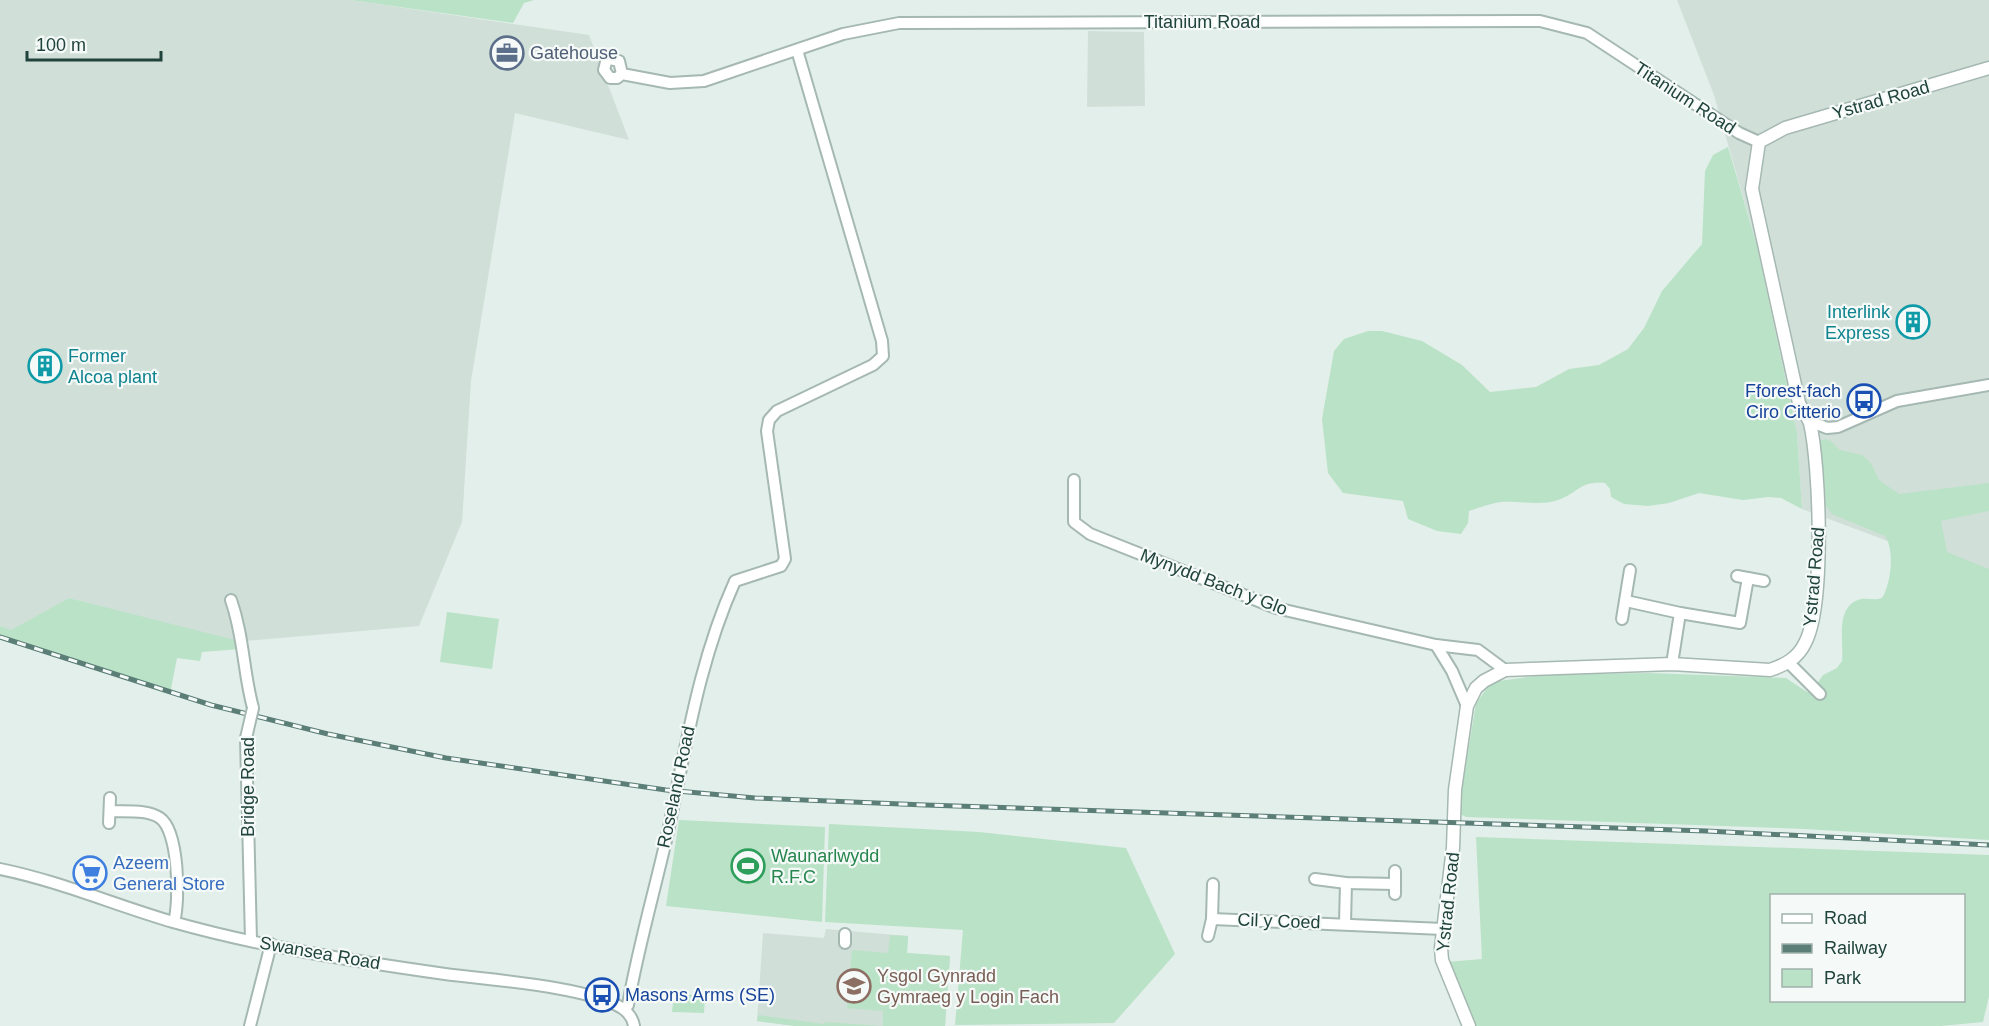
<svg xmlns="http://www.w3.org/2000/svg" width="1989" height="1026" viewBox="0 0 1989 1026" font-family="Helvetica,sans-serif">
<rect width="100%" height="100%" fill="#e3efea"/>
<g fill="#d1dfd9">
<polygon points="0,0 350,0 589,35 629,140 515,113 471,381 462,522 419,626 233,642 69,598 11,631 0,626"/>
<polygon points="1677,0 1989,0 1989,585 1893,543 1802,509 1797,433 1757,246 1714,95"/>
<polygon points="1088,31 1144,32 1145,106 1087,107"/>
<polygon points="826,929 908,936 907,953 950,956 945,1026 795,1026 757,1021 763,933 824,938"/>
</g>
<g fill="#bae2c7" fill-rule="evenodd">
<polygon points="350,0 534,0 524,3 513,23"/>
<path d="M1728,147L1757,246L1797,433L1802,509L1781,498L1768,497L1743,500L1699,493L1669,503L1648,506L1624,504L1611,497L1610,489L1605,483C1578,481 1579,493 1558,500C1541,506 1519,501 1501,502C1491,503 1479,508 1469,511L1468,523L1461,534L1437,531L1408,519L1403,501L1343,493L1328,473L1322,419L1334,351L1344,339L1368,331H1382L1422,341L1462,365L1490,392L1536,387L1569,369L1599,365L1628,349L1644,328L1662,291L1702,244L1705,171L1713,155Z"/>
<path d="M1825,439L1831,441L1840,450L1862,455L1871,463L1879,480L1899,494L1989,483V511L1941,521L1947,552L1989,569V840L1805,829L1466,817L1458,813L1476,703L1488,687L1499,681L1541,675L1649,673L1786,678L1807,692L1812,691L1823,675L1837,668L1842,661C1844,643 1835,608 1858,600C1866,597 1874,601 1882,598C1891,584 1895,550 1885,536L1832,514L1826,506L1824,474L1817,448L1820,441Z"/>
<polygon points="69,598 239,641 240,649 202,652 200,661 177,658 170,694 0,637 0,626 11,630"/>
<polygon points="447,612 499,619 492,669 440,662"/>
<polygon points="679,820 825,827 822,922 666,906"/>
<polygon points="829,824 979,832 1126,848 1175,954 1114,1023 955,1025 963,930 825,922"/>
<path d="M1476,837L1989,855V996L1983,1022L1941,1026H1469L1446,962L1482,959ZM1772,896H1964V1000H1772Z"/>
<polygon points="890,935 908,936 907,953 950,956 945,1026 795,1026 757,1021 758,1015 824,1024 825,1022 883,1026 883,1011 847,1008 852,950 888,953"/>
<polygon points="682,994 705,996 704,1013 672,1012 673,1003 681,1003"/>
</g>
<g fill="none" stroke-linecap="round" stroke-linejoin="round">
<defs>
<g id="minor">
<polyline points="622,74 619,61 610,59 606,62 604,70 610,78 617,78 622,74 670,83 704,81 843,34 899,23 1540,21 1587,33 1739,133 1759,142"/>
<polyline points="1809,421 1827,428 1838,427 1897,401 1989,385"/>
<polyline points="1074,480 1074,522 1090,534 1276,608 1436,645 1478,650 1505,670"/>
<polyline points="1737,576 1764,581"/>
<path d="M231,600C244,637 243,671 253,708"/>
<polyline points="1626,601 1680,613"/>
<polyline points="1622,619 1630,570"/>
<polyline points="1436,645 1452,671 1467,706"/>
<polyline points="1788,662 1820,694"/>
<polyline points="1672,664 1680,613 1740,623 1748,578"/>
<polyline points="246,738 251,940"/>
<path d="M110,811C126,812 147,809 160,818C179,831 180,901 174,922"/>
<polyline points="109,823 110,798"/>
<path d="M0,869C59,881 115,905 173,922C261,947 354,961 445,974C489,980 586,986 622,1008C628,1012 633,1019 634,1026"/>
<polyline points="1395,871 1395,894"/>
<polyline points="1315,879 1346,883 1395,884"/>
<polyline points="1212,919 1443,929"/>
<polyline points="1345,923 1346,883"/>
<polyline points="845,934 845,943"/>
<polyline points="1208,936 1212,919 1213,884"/>
<path d="M624,1009L628,1005C638,948 654,893 667,836C686,749 698,663 735,581L781,566L785,559L767,431L769,420L777,411L873,365L883,356L882,341L797,50"/>
<polyline points="250,1026 271,944"/>
</g>
<path id="tertiary" d="M1469,1026L1442,960L1441,948L1453,848L1455,790L1467,706L1476,688L1484,681L1505,670L1672,664L1770,670C1785,665 1798,658 1805,643C1825,606 1820,466 1810,423C1808,417 1802,410 1799,403L1752,189L1759,142L1785,128L1989,68"/>
</defs>
<use href="#minor" stroke="#a5b8b2" stroke-width="14"/>
<use href="#tertiary" stroke="#a5b8b2" stroke-width="15"/>
<use href="#minor" stroke="#fff" stroke-width="10"/>
<use href="#tertiary" stroke="#fff" stroke-width="12"/>
<defs>
<polyline id="rail" points="0,637 211,705 328,734 446,758 666,790 755,798 925,805 1706,831 1989,845"/>
</defs>
<use href="#rail" stroke="#5b7e77" stroke-width="5"/>
<use href="#rail" stroke="#f5faf8" stroke-width="3" stroke-dasharray="9" stroke-linecap="butt"/>
<defs>
<polyline id="minor-bridge" points="246,738 253,708"/>
</defs>
<use href="#minor-bridge" stroke="#a5b8b2" stroke-width="14" stroke-linecap="butt"/>
<use href="#minor-bridge" stroke="#fff" stroke-width="10"/>
</g>
<defs>
<symbol id="office-ring" viewBox="-11 -11 22 22"><circle r="9.5" fill="#f5faf8" stroke="#5c6f8a" stroke-width="1.5"/><path d="M-6-3h4V-5.5h4V-3h4V5H-6ZM-1-4.5V-3h2v-1.5ZM-6 0V1H6V0Z" fill="#5c6f8a"/></symbol>
<symbol id="building-ring" viewBox="-11 -11 22 22"><circle r="9.5" fill="#f5faf8" stroke="#0f9aa8" stroke-width="1.5"/><path d="M-4-6H4V6H1V3H-1V6H-4ZM-2.5-4.3h1.7v1.8h-1.7ZM.8-4.3h1.7v1.8H.8ZM-2.5-1h1.7V.8h-1.7ZM.8-1h1.7V.8H.8Z" fill="#0f9aa8"/></symbol>
<symbol id="bus-ring" viewBox="-11 -11 22 22"><circle r="9.5" fill="#f5faf8" stroke="#1a4fb4" stroke-width="1.5"/><path d="M-5-6H5V4H4V6H2V4H-2V6H-4V4H-5ZM-3.5-4V0h7V-4ZM-3.5 1.2v1.5H-2V1.2ZM2 1.2v1.5H3.5V1.2Z" fill="#1a4fb4"/></symbol>
<symbol id="stadium-ring" viewBox="-11 -11 22 22"><circle r="9.5" fill="#f5faf8" stroke="#2e9e5b" stroke-width="1.5"/><path d="M0-5a6.5 5 0 1 0 0 10a6.5 5 0 1 0 0-10ZM-3.5-1.8h7v3.6h-7Z" fill="#2e9e5b"/></symbol>
<symbol id="supermarket-ring" viewBox="-11 -11 22 22"><circle r="9.5" fill="#f5faf8" stroke="#3f7fe0" stroke-width="1.5"/><path d="M-6-5.5h2.5l.6 2H6L4.5 2H-2.5L-4.4-4H-6ZM-1.5 3.2a1.3 1.3 0 1 0 .1 0ZM3 3.2a1.3 1.3 0 1 0 .1 0Z" fill="#3f7fe0"/></symbol>
<symbol id="school-ring" viewBox="-11 -11 22 22"><circle r="9.5" fill="#f5faf8" stroke="#8d6e63" stroke-width="1.5"/><path d="M0-5L7-2L0 1L-7-2ZM-4 1L0 2.5L4 1V4Q0 6-4 4Z" fill="#8d6e63"/></symbol>
</defs>
<g fill-rule="evenodd">
<use href="#office-ring" x="488" y="34" width="38" height="38"/>
<use href="#building-ring" x="1894" y="303" width="38" height="38"/>
<use href="#building-ring" x="26" y="347" width="38" height="38"/>
<use href="#bus-ring" x="1845" y="382" width="38" height="38"/>
<use href="#stadium-ring" x="729" y="847" width="38" height="38"/>
<use href="#supermarket-ring" x="71" y="854" width="38" height="38"/>
<use href="#school-ring" x="835" y="967" width="38" height="38"/>
<use href="#bus-ring" x="583" y="976" width="38" height="38"/>
</g>
<g text-anchor="middle" dominant-baseline="central" stroke-width="4.5" stroke-linejoin="round" paint-order="stroke">
<g font-size="18" fill="#20433b" stroke="#f5faf8">
<text x="1202" y="22">Titanium Road</text>
<text transform="translate(1685 98) rotate(33)">Titanium Road</text>
<text transform="translate(1881 100) rotate(-16)">Ystrad Road</text>
<text transform="translate(1814 577) rotate(-85)">Ystrad Road</text>
<text transform="translate(1214 582) rotate(21)">Mynydd Bach y Glo</text>
<text transform="translate(248 787) rotate(-90)">Bridge Road</text>
<text transform="translate(676 787) rotate(-78)">Roseland Road</text>
<text transform="translate(1448 902) rotate(-84)">Ystrad Road</text>
<text transform="translate(1279 921) rotate(2)">Cil y Coed</text>
<text transform="translate(320 953) rotate(10)">Swansea Road</text>
</g>
<g font-size="18" fill="#4e5e75" stroke="#f5faf8" text-anchor="start">
<text x="530" y="53">Gatehouse</text>
</g>
<g font-size="18" fill="#0d838f" stroke="#f5faf8" text-anchor="end">
<text x="1890" y="312">Interlink<tspan x="1890" dy="21">Express</tspan></text>
<text x="68" y="356" text-anchor="start">Former<tspan x="68" dy="21">Alcoa plant</tspan></text>
</g>
<g font-size="18" fill="#164399" stroke="#f5faf8" text-anchor="end">
<text x="1841" y="391">Fforest-fach<tspan x="1841" dy="21">Ciro Citterio</tspan></text>
<text x="625" y="995" text-anchor="start">Masons Arms (SE)</text>
</g>
<g font-size="18" fill="#27864d" stroke="#f5faf8" text-anchor="start">
<text x="771" y="856">Waunarlwydd<tspan x="771" dy="21">R.F.C</tspan></text>
</g>
<g font-size="18" fill="#366cbe" stroke="#f5faf8" text-anchor="start">
<text x="113" y="863">Azeem<tspan x="113" dy="21">General Store</tspan></text>
</g>
<g font-size="18" fill="#785e54" stroke="#f5faf8" text-anchor="start">
<text x="877" y="976">Ysgol Gynradd<tspan x="877" dy="21">Gymraeg y Login Fach</tspan></text>
</g>
</g>
<rect x="1770" y="894" width="195" height="108" fill="#f5faf8" stroke="#a0b1ac" stroke-width="1.5"/>
<rect x="1782" y="914" width="30" height="9" fill="#ffffff" stroke="#a0b1ac" stroke-width="1.5"/>
<text x="1824" y="924" font-size="18" fill="#20433b">Road</text>
<rect x="1782" y="944" width="30" height="9" fill="#5b7e77" stroke="#a0b1ac" stroke-width="1.5"/>
<text x="1824" y="954" font-size="18" fill="#20433b">Railway</text>
<rect x="1782" y="969" width="30" height="18" fill="#bae2c7" stroke="#a0b1ac" stroke-width="1.5"/>
<text x="1824" y="984" font-size="18" fill="#20433b">Park</text>
<path d="M27 51v9h134v-9" fill="none" stroke="#20433b" stroke-width="3"/>
<text x="36" y="51" font-size="18" fill="#20433b" stroke="#f5faf8" stroke-width="4.5" paint-order="stroke">100 m</text>
</svg>
